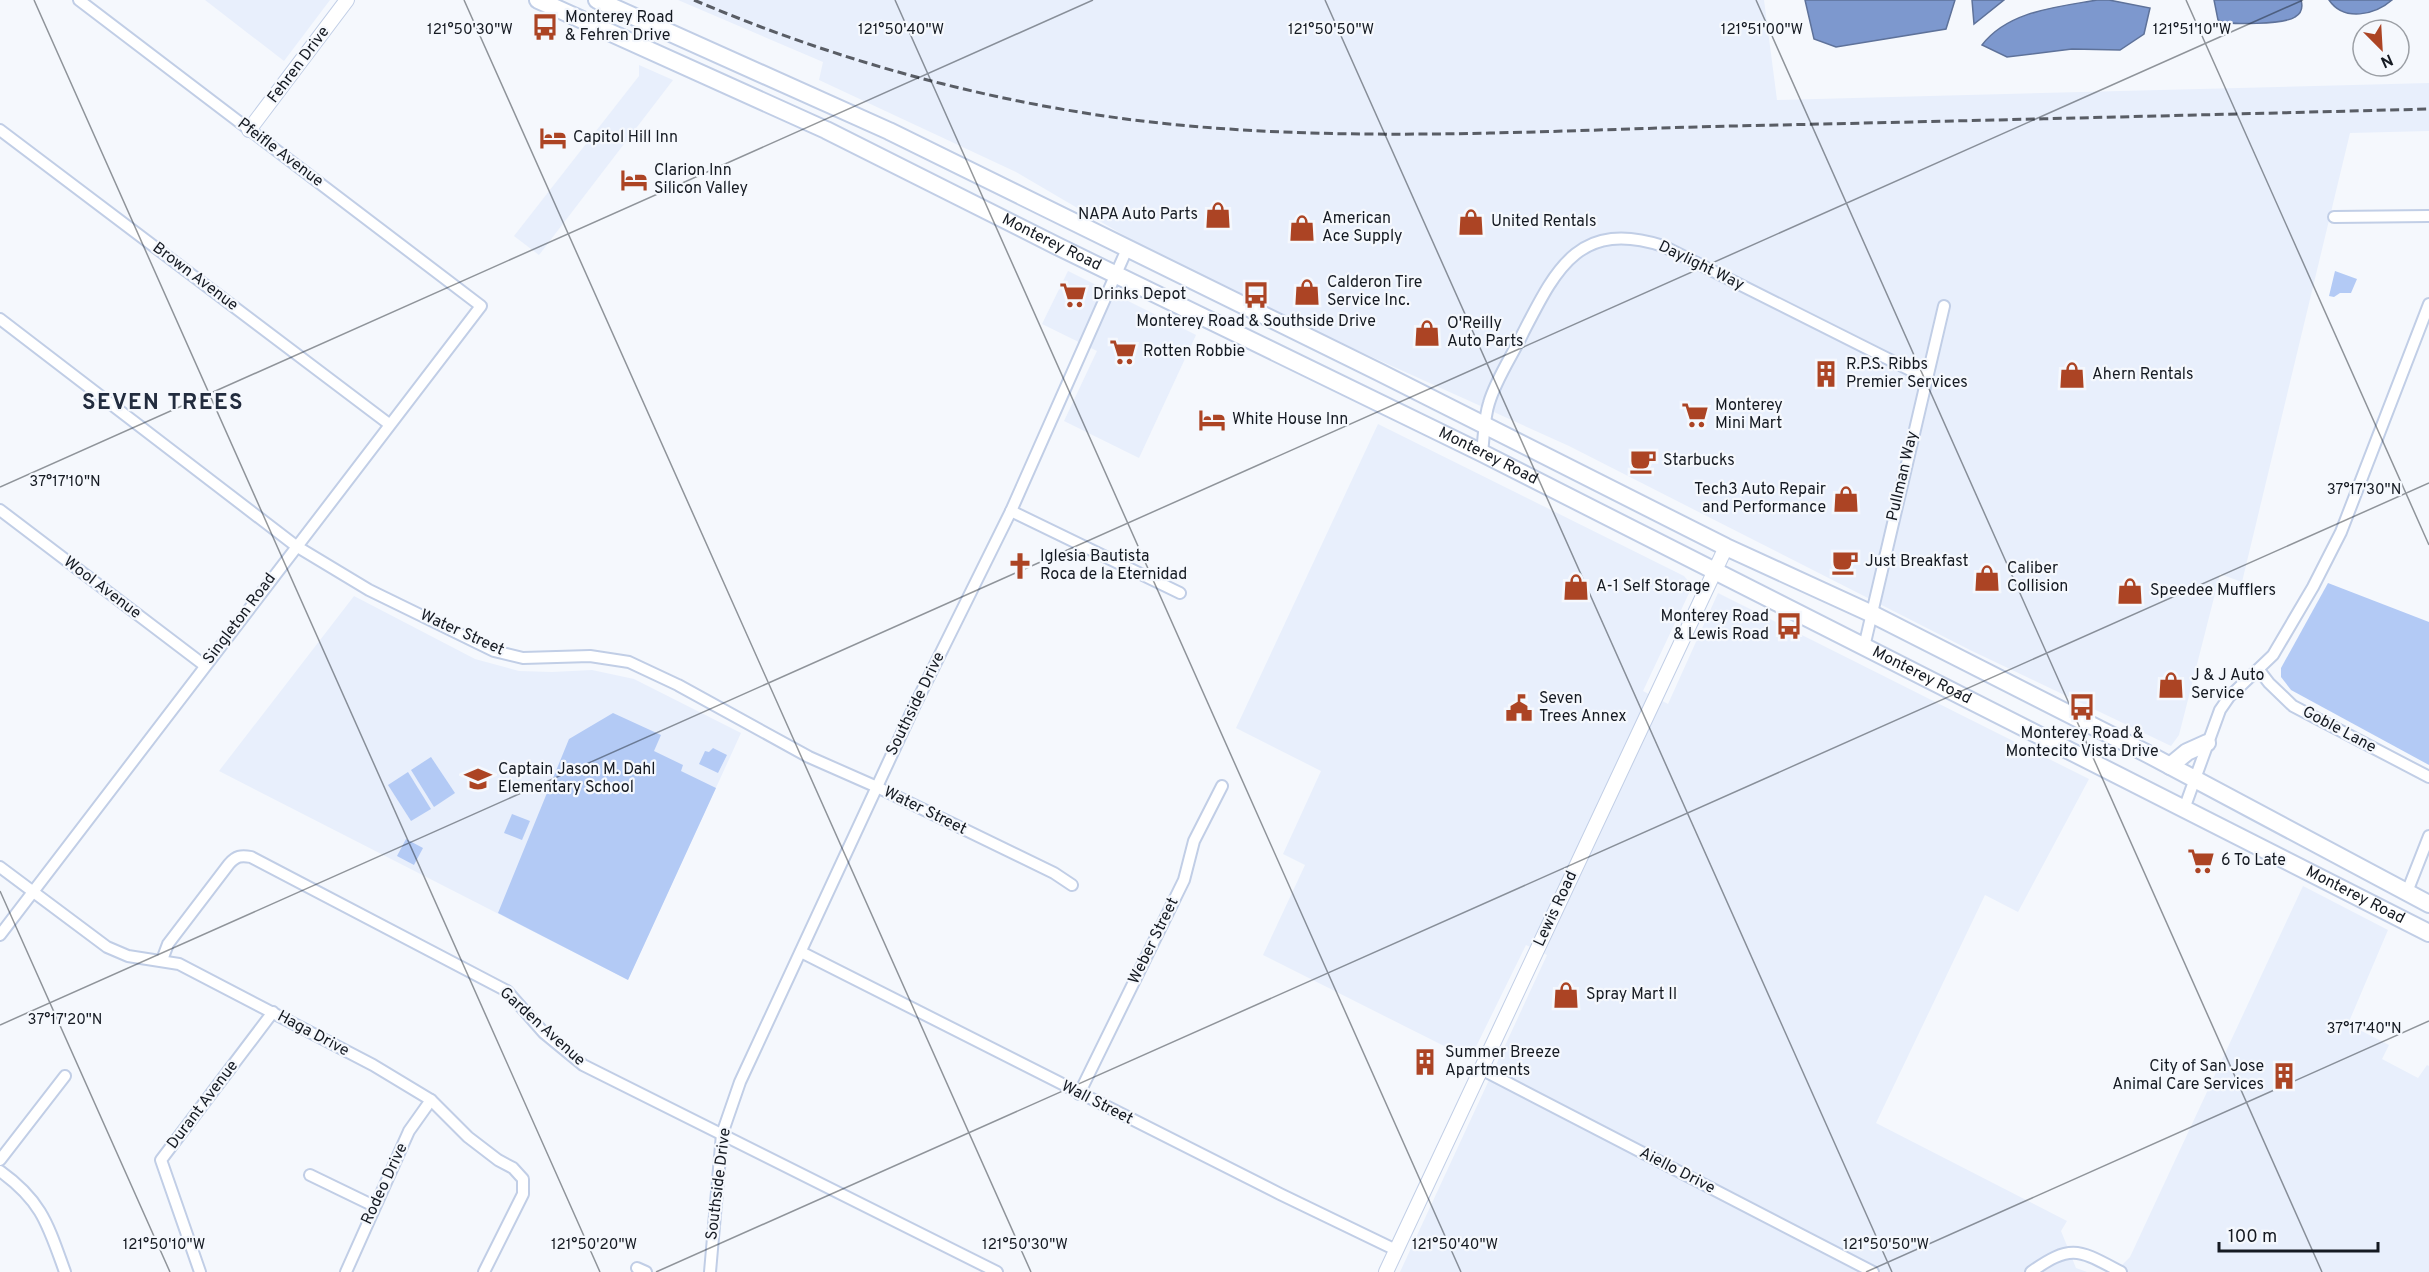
<svg xmlns="http://www.w3.org/2000/svg" width="2429" height="1272" viewBox="0 0 2429 1272" font-family="Overpass,sans-serif">
<rect width="100%" height="100%" fill="#f5f8fd"/>
<g fill="#e8effc">
<polygon points="205,0 330,0 284,61"/>
<polygon points="678,0 1764,0 1777,100 2429,83 2429,131 2350,133 2242,582 2220,574 2179,735 2171,746 1970,650 1569,446 1195,277 1016,172 819,80 823,62"/>
<polygon points="639,65 673,80 539,255 514,236 639,76"/>
<polygon points="1068,271 1196,335 1139,458 1064,421 1097,351 1042,324"/>
<polygon points="1378,424 1684,576 1690,583 1690,591 1643,691 1668,704 1718,593 2089,779 2018,912 1985,895 1876,1123 2067,1221 2061,1231 2076,1268 2087,1272 1400,1272 1547,955 1526,945 1470,1059 1263,955 1305,865 1283,854 1321,771 1236,728"/>
<polygon points="354,596 475,659 519,671 552,672 592,670 634,679 741,733 628,980 219,771"/>
<polygon points="2303,886 2388,930 2348,1024 2389,1045 2382,1059 2418,1078 2427,1065 2429,1066 2429,1272 2115,1272 2130,1257"/>
</g>
<g fill="#b3caf5">
<polygon points="2335,271 2357,279 2351,293 2340,293 2334,297 2329,296"/>
<polygon points="2328,583 2429,622 2429,765 2291,690 2281,677 2281,668"/>
<polygon points="613,713 661,735 654,751 683,765 681,771 716,788 628,980 498,913 569,739"/>
<polygon points="713,748 727,755 718,773 699,764 705,751 709,752"/>
<polygon points="431,757 455,793 434,807 411,770"/>
<polygon points="408,772 431,809 411,821 388,785"/>
<polygon points="512,814 530,821 522,840 504,833"/>
<polygon points="406,839 423,848 414,865 397,856"/>
</g>
<g fill="#7d98ce" stroke="#5e729a" stroke-width="1.5">
<polygon points="1805,0 1955,0 1946,29 1836,47 1814,39"/>
<polygon points="1972,0 2004,0 1974,24"/>
<path d="M2097,0H2109L2150,8L2144,34L2120,50L2072,49L2007,57L1982,45C2008,11 2057,7 2097,0Z"/>
<path d="M2214,0H2301C2303,7 2302,13 2295,17C2285,24 2228,26 2218,20Z"/>
<path d="M2329,0H2392C2375,15 2344,22 2329,0Z"/>
</g>
<g fill="none" stroke-linecap="round" stroke-linejoin="round">
<defs>
<g id="minor">
<polyline points="0,130 389,424"/>
<polyline points="2334,217 2429,216"/>
<polyline points="0,319 296,546 369,590 494,651 523,658 590,656 629,662 678,685 809,757 877,787 1054,873 1072,885"/>
<path d="M1482,453C1484,437 1484,418 1489,403C1496,379 1512,356 1523,333C1556,269 1579,219 1663,246L1926,378"/>
<polyline points="0,510 204,665"/>
<polyline points="1011,511 1180,593"/>
<polyline points="1864,647 1944,306"/>
<polyline points="2259,670 2269,683 2293,706 2429,777"/>
<polyline points="2184,809 2220,710 2229,697 2273,655 2313,587 2341,532 2429,304"/>
<polyline points="0,867 107,947 128,956 179,964 373,1065 431,1100 468,1137 498,1160 513,1168 523,1179 523,1194 484,1272"/>
<polyline points="2407,892 2429,836"/>
<polyline points="0,935 481,306 79,0"/>
<polyline points="801,952 1280,1194 1396,1250"/>
<path d="M162,960L168,944L229,864C236,856 241,855 251,857L507,991L544,1033L583,1065L997,1272"/>
<polyline points="1481,1069 1873,1272"/>
<polyline points="1079,1094 1184,880 1194,841 1222,786"/>
<polyline points="0,1160 65,1076"/>
<path d="M0,1171C42,1201 48,1225 65,1272"/>
<polyline points="310,1175 374,1206"/>
<polyline points="637,1268 646,1272"/>
<polyline points="200,1272 161,1160 273,1012"/>
<polyline points="346,1272 409,1131 431,1100"/>
<polyline points="710,1272 722,1134 740,1082 913,709 1011,511 1127,249"/>
<path d="M2031,1272C2072,1243 2079,1250 2121,1272"/>
</g>
<g id="tertiary">
<polyline points="249,130 347,0"/>
<polyline points="1386,1272 1726,547"/>
</g>
<g id="primary">
<path id="s1" d="M538,0L826,130L1057,246L1482,453L2429,933"/>
<polyline points="597,0 889,131 1379,372 1726,547 1870,613 2144,752 2429,904"/>
<polyline points="2170,766 2187,752 2207,743"/>
</g>
</defs>
<use href="#minor" stroke="#c1cee6" stroke-width="14"/>
<use href="#tertiary" stroke="#c1cee6" stroke-width="16"/>
<use href="#primary" stroke="#c1cee6" stroke-width="20"/>
<use href="#minor" stroke="#fff" stroke-width="10"/>
<use href="#tertiary" stroke="#fff" stroke-width="14"/>
<use href="#primary" stroke="#fff" stroke-width="16"/>
<path stroke="#595d65" stroke-width="3" stroke-dasharray="9 4.5" stroke-linecap="butt" d="M694,0C858,70 1036,115 1214,128C1386,141 1561,130 1733,126C1965,121 2197,115 2429,109"/>
</g>
<path fill="none" stroke="#151a22" stroke-width="1.5" stroke-opacity="0.45" d="M34,0L600,1272M464,0L1031,1272M895,0L1461,1272M1325,0L1892,1272M1756,0L2322,1272M2186,0L2429,545M0,487L1093,0M0,891L170,1272M0,1025L2303,0M656,1272L2429,483M1866,1272L2429,1021"/>
<defs>
<symbol id="bus-bare" viewBox="-9 -9 18 18"><path d="M-5-6H5V4H4V6H2V4H-2V6H-4V4H-5ZM-3.5-4V0h7V-4ZM-3.5 1.2v1.5H-2V1.2ZM2 1.2v1.5H3.5V1.2Z" fill="#ac4424" stroke="#f5f8fd" stroke-width="2.5" paint-order="stroke"/></symbol>
<symbol id="hotel-bare" viewBox="-9 -9 18 18"><path d="M-6-4.5h1.5V1H6V5H4.5V3h-9V5H-6ZM-4 0a1.8 1.8 0 1 1 3.6 0ZM.5 0V-2.5h3Q6-2.5 6 0Z" fill="#ac4424" stroke="#f5f8fd" stroke-width="2.5" paint-order="stroke"/></symbol>
<symbol id="shop-bare" viewBox="-9 -9 18 18"><path d="M-5-2.5h2.3a2.7 3.5 0 0 1 5.4 0H5L5.5 6h-11ZM-1.5-2.5h3a1.5 2.3 0 0 0-3 0Z" fill="#ac4424" stroke="#f5f8fd" stroke-width="2.5" paint-order="stroke"/></symbol>
<symbol id="supermarket-bare" viewBox="-9 -9 18 18"><path d="M-6-5.5h2.5l.6 2H6L4.5 2H-2.5L-4.4-4H-6ZM-1.5 3.2a1.3 1.3 0 1 0 .1 0ZM3 3.2a1.3 1.3 0 1 0 .1 0Z" fill="#ac4424" stroke="#f5f8fd" stroke-width="2.5" paint-order="stroke"/></symbol>
<symbol id="building-bare" viewBox="-9 -9 18 18"><path d="M-4-6H4V6H1V3H-1V6H-4ZM-2.5-4.3h1.7v1.8h-1.7ZM.8-4.3h1.7v1.8H.8ZM-2.5-1h1.7V.8h-1.7ZM.8-1h1.7V.8H.8Z" fill="#ac4424" stroke="#f5f8fd" stroke-width="2.5" paint-order="stroke"/></symbol>
<symbol id="cafe-bare" viewBox="-9 -9 18 18"><path d="M-5.5-4.5H6V0H3Q3 3.5 0 3.5H-2.5Q-5.5 3.5-5.5 0ZM3-3.2v2h1.7v-2ZM-6 4.5H4V6H-6Z" fill="#ac4424" stroke="#f5f8fd" stroke-width="2.5" paint-order="stroke"/></symbol>
<symbol id="church-bare" viewBox="-9 -9 18 18"><path d="M-1.2-6h2.4v3.5h3.3v2.4h-3.3V6h-2.4V-.1h-3.3v-2.4h3.3Z" fill="#ac4424" stroke="#f5f8fd" stroke-width="2.5" paint-order="stroke"/></symbol>
<symbol id="civic-bare" viewBox="-9 -9 18 18"><path d="M-.6-6.5H3V-4.5H.6V-3L4-1V1h2V6H-6V1h2V-1L-.6-3ZM-1.2 2.5V6h2.4V2.5Z" fill="#ac4424" stroke="#f5f8fd" stroke-width="2.5" paint-order="stroke"/></symbol>
<symbol id="school-bare" viewBox="-9 -9 18 18"><path d="M0-5L7-2L0 1L-7-2ZM-4 1L0 2.5L4 1V4Q0 6-4 4Z" fill="#ac4424" stroke="#f5f8fd" stroke-width="2.5" paint-order="stroke"/></symbol>
</defs>
<g fill-rule="evenodd">
<use href="#bus-bare" x="526" y="8" width="38" height="38"/>
<use href="#hotel-bare" x="534" y="119" width="38" height="38"/>
<use href="#hotel-bare" x="615" y="161" width="38" height="38"/>
<use href="#shop-bare" x="1199" y="196" width="38" height="38"/>
<use href="#shop-bare" x="1452" y="203" width="38" height="38"/>
<use href="#shop-bare" x="1283" y="209" width="38" height="38"/>
<use href="#shop-bare" x="1288" y="273" width="38" height="38"/>
<use href="#supermarket-bare" x="1054" y="276" width="38" height="38"/>
<use href="#bus-bare" x="1237" y="276" width="38" height="38"/>
<use href="#shop-bare" x="1408" y="314" width="38" height="38"/>
<use href="#supermarket-bare" x="1104" y="333" width="38" height="38"/>
<use href="#building-bare" x="1807" y="355" width="38" height="38"/>
<use href="#shop-bare" x="2053" y="356" width="38" height="38"/>
<use href="#supermarket-bare" x="1676" y="396" width="38" height="38"/>
<use href="#hotel-bare" x="1193" y="401" width="38" height="38"/>
<use href="#cafe-bare" x="1624" y="442" width="38" height="38"/>
<use href="#shop-bare" x="1827" y="480" width="38" height="38"/>
<use href="#cafe-bare" x="1826" y="543" width="38" height="38"/>
<use href="#church-bare" x="1001" y="547" width="38" height="38"/>
<use href="#shop-bare" x="1968" y="559" width="38" height="38"/>
<use href="#shop-bare" x="1557" y="568" width="38" height="38"/>
<use href="#shop-bare" x="2111" y="572" width="38" height="38"/>
<use href="#bus-bare" x="1770" y="607" width="38" height="38"/>
<use href="#shop-bare" x="2152" y="666" width="38" height="38"/>
<use href="#bus-bare" x="2063" y="688" width="38" height="38"/>
<use href="#civic-bare" x="1500" y="689" width="38" height="38"/>
<use href="#school-bare" x="459" y="760" width="38" height="38"/>
<use href="#supermarket-bare" x="2182" y="842" width="38" height="38"/>
<use href="#shop-bare" x="1547" y="976" width="38" height="38"/>
<use href="#building-bare" x="1406" y="1043" width="38" height="38"/>
<use href="#building-bare" x="2265" y="1057" width="38" height="38"/>
</g>
<g text-anchor="middle" dominant-baseline="central" stroke-width="4.5" stroke-linejoin="round" paint-order="stroke">
<g font-size="16" fill="#151a22" stroke="#f5f8fd" text-anchor="start">
<text x="565" y="18">Monterey Road<tspan x="565" dy="18">&amp; Fehren Drive</tspan></text>
<text x="573" y="138">Capitol Hill Inn</text>
<text x="654" y="171">Clarion Inn<tspan x="654" dy="18">Silicon Valley</tspan></text>
<text x="1198" y="215" text-anchor="end">NAPA Auto Parts</text>
<text x="1322" y="219">American<tspan x="1322" dy="18">Ace Supply</tspan></text>
<text x="1491" y="222">United Rentals</text>
<text x="1327" y="283">Calderon Tire<tspan x="1327" dy="18">Service Inc.</tspan></text>
<text x="1093" y="295">Drinks Depot</text>
<text x="1256" y="322" text-anchor="middle">Monterey Road &amp; Southside Drive</text>
<text x="1447" y="324">O'Reilly<tspan x="1447" dy="18">Auto Parts</tspan></text>
<text x="1143" y="352">Rotten Robbie</text>
<text x="1846" y="365">R.P.S. Ribbs<tspan x="1846" dy="18">Premier Services</tspan></text>
<text x="2092" y="375">Ahern Rentals</text>
<text x="1715" y="406">Monterey<tspan x="1715" dy="18">Mini Mart</tspan></text>
<text x="1232" y="420">White House Inn</text>
<text x="1663" y="461">Starbucks</text>
<text x="1826" y="490" text-anchor="end">Tech3 Auto Repair<tspan x="1826" dy="18">and Performance</tspan></text>
<text x="1040" y="557">Iglesia Bautista<tspan x="1040" dy="18">Roca de la Eternidad</tspan></text>
<text x="1865" y="562">Just Breakfast</text>
<text x="2007" y="569">Caliber<tspan x="2007" dy="18">Collision</tspan></text>
<text x="1596" y="587">A-1 Self Storage</text>
<text x="2150" y="591">Speedee Mufflers</text>
<text x="1769" y="617" text-anchor="end">Monterey Road<tspan x="1769" dy="18">&amp; Lewis Road</tspan></text>
<text x="2191" y="676">J &amp; J Auto<tspan x="2191" dy="18">Service</tspan></text>
<text x="1539" y="699">Seven<tspan x="1539" dy="18">Trees Annex</tspan></text>
<text x="2082" y="734" text-anchor="middle">Monterey Road &amp;<tspan x="2082" dy="18">Montecito Vista Drive</tspan></text>
<text x="498" y="770">Captain Jason M. Dahl<tspan x="498" dy="18">Elementary School</tspan></text>
<text x="2221" y="861">6 To Late</text>
<text x="1586" y="995">Spray Mart II</text>
<text x="1445" y="1053">Summer Breeze<tspan x="1445" dy="18">Apartments</tspan></text>
<text x="2264" y="1067" text-anchor="end">City of San Jose<tspan x="2264" dy="18">Animal Care Services</tspan></text>
</g>
<g font-size="16" fill="#151a22" stroke="#f5f8fd">
<text transform="translate(299 65) rotate(-53)">Fehren Drive</text>
<text transform="translate(280 153) rotate(37)">Pfeifle Avenue</text>
<text stroke="none"><textPath href="#s1" startOffset="568">Monterey Road</textPath></text>
<text transform="translate(1701 266) rotate(26)">Daylight Way</text>
<text transform="translate(195 277) rotate(37)">Brown Avenue</text>
<text stroke="none"><textPath href="#s1" startOffset="1054">Monterey Road</textPath></text>
<text transform="translate(1903 476) rotate(-77)">Pullman Way</text>
<text transform="translate(102 588) rotate(37)">Wool Avenue</text>
<text transform="translate(240 619) rotate(-53)">Singleton Road</text>
<text transform="translate(462 633) rotate(24)">Water Street</text>
<text stroke="none"><textPath href="#s1" startOffset="1540">Monterey Road</textPath></text>
<text transform="translate(916 704) rotate(-64)">Southside Drive</text>
<text transform="translate(2339 730) rotate(28)">Goble Lane</text>
<text transform="translate(925 811) rotate(26)">Water Street</text>
<text stroke="none"><textPath href="#s1" startOffset="2026">Monterey Road</textPath></text>
<text transform="translate(1556 909) rotate(-65)">Lewis Road</text>
<text transform="translate(1154 941) rotate(-64)">Weber Street</text>
<text transform="translate(542 1027) rotate(42)">Garden Avenue</text>
<text transform="translate(313 1034) rotate(28)">Haga Drive</text>
<text transform="translate(1097 1103) rotate(27)">Wall Street</text>
<text transform="translate(203 1105) rotate(-53)">Durant Avenue</text>
<text transform="translate(1677 1171) rotate(27)">Aiello Drive</text>
<text transform="translate(385 1184) rotate(-65)">Rodeo Drive</text>
<text transform="translate(719 1184) rotate(-83)">Southside Drive</text>
</g>
<g font-size="22" font-weight="bold" letter-spacing="1.5" fill="#222c3e" stroke="#f5f8fd">
<text x="163" y="403">SEVEN TREES</text>
</g>
</g>
<g font-size="15" text-anchor="middle" fill="#151a22" stroke="#f5f8fd" stroke-width="4.5" stroke-linejoin="round" paint-order="stroke">
<text x="470" y="34">121°50'30"W</text>
<text x="901" y="34">121°50'40"W</text>
<text x="1331" y="34">121°50'50"W</text>
<text x="1762" y="34">121°51'00"W</text>
<text x="2192" y="34">121°51'10"W</text>
<text x="65" y="486">37°17'10"N</text>
<text x="2364" y="494">37°17'30"N</text>
<text x="65" y="1024">37°17'20"N</text>
<text x="2364" y="1033">37°17'40"N</text>
<text x="164" y="1249">121°50'10"W</text>
<text x="594" y="1249">121°50'20"W</text>
<text x="1025" y="1249">121°50'30"W</text>
<text x="1455" y="1249">121°50'40"W</text>
<text x="1886" y="1249">121°50'50"W</text>
</g>
<g transform="translate(2381 48) rotate(156)"><circle r="28" fill="#f5f8fd" stroke="#9b9fa5" stroke-width="1.5"/>
<path d="M0-4.5L10 22L0 15L-10 22Z" fill="#ac4424"/>
<text y="-9" font-size="16" font-weight="bold" text-anchor="middle" fill="#151a22">N</text>
</g>
<path d="M2219 1242v9h159v-9" fill="none" stroke="#151a22" stroke-width="3"/>
<text x="2228" y="1242" font-size="18" fill="#151a22" stroke="#f5f8fd" stroke-width="4.5" paint-order="stroke">100 m</text>
</svg>
